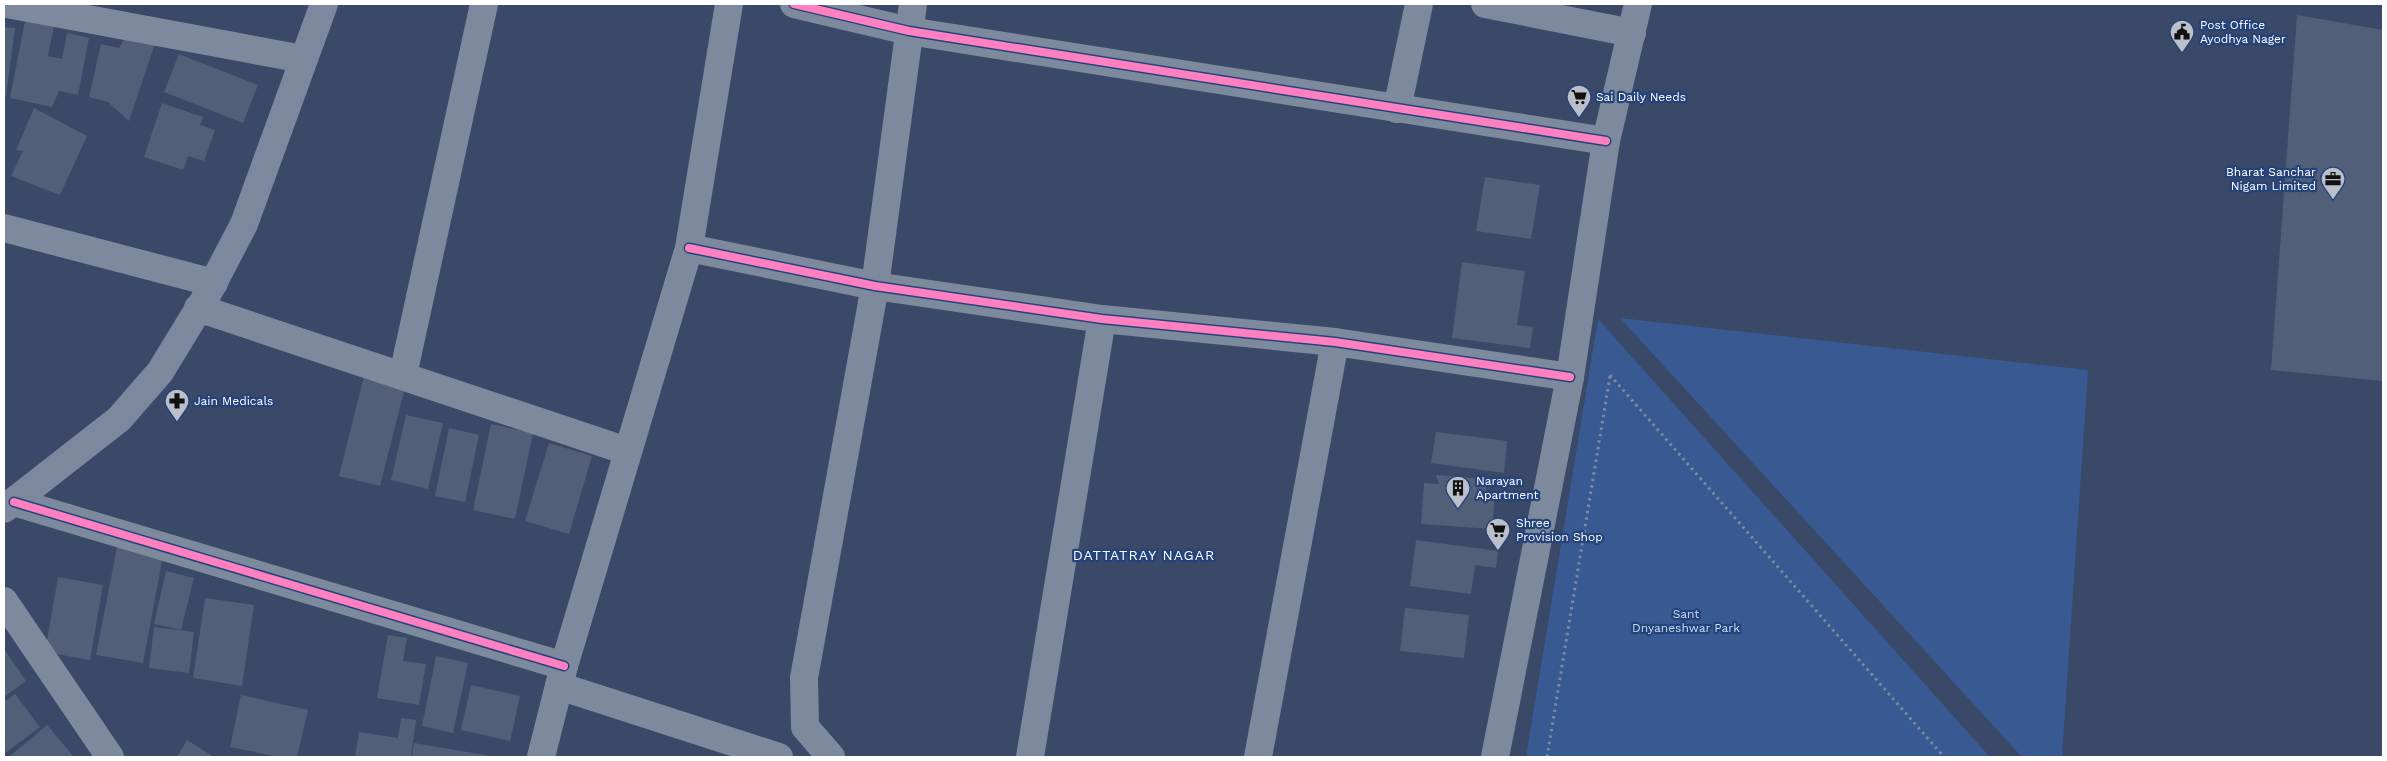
<svg xmlns="http://www.w3.org/2000/svg" width="2387" height="761" viewBox="0 0 2387 761" font-family="'Work Sans',sans-serif">
<rect width="100%" height="100%" fill="#394967"/>
<g fill="#385992">
<polygon points="1620,318 2088,370 2062,757 2022,757"/>
<polygon points="1598,319 1990,757 1526,757"/>
</g>
<g fill="#525f78">
<polygon points="2297,15 2383,30 2383,381 2271,370"/>
<polygon points="25,21 54,26 48,56 62,59 67,33 89,38 78,95 59,91 52,107 10,98"/>
<polygon points="4,27 15,28 6,96 4,96"/>
<polygon points="127,35 155,44 129,121 108,102 89,97 101,44 119,48"/>
<polygon points="179,54 258,85 243,123 164,92"/>
<polygon points="162,103 203,117 200,125 215,130 204,161 188,156 183,170 144,157"/>
<polygon points="34,108 87,136 60,195 11,176 23,151 16,150"/>
<polygon points="1485,177 1540,185 1531,239 1476,231"/>
<polygon points="1462,262 1525,271 1517,325 1533,327 1530,348 1452,338"/>
<polygon points="364,376 405,387 380,486 339,476"/>
<polygon points="406,415 443,423 428,489 391,480"/>
<polygon points="491,424 533,433 515,519 473,510"/>
<polygon points="449,428 479,435 465,502 435,496"/>
<polygon points="1436,432 1507,441 1504,473 1431,463"/>
<polygon points="549,443 592,456 569,534 525,521"/>
<polygon points="1436,475 1487,479 1486,493 1495,494 1492,529 1421,524 1424,483 1439,484"/>
<polygon points="1416,540 1498,551 1496,568 1475,565 1471,594 1410,586"/>
<polygon points="117,547 163,556 143,663 96,655"/>
<polygon points="166,571 194,578 181,630 154,624"/>
<polygon points="58,577 103,585 90,660 45,652"/>
<polygon points="205,598 254,605 242,686 193,678"/>
<polygon points="1405,608 1469,615 1464,658 1400,651"/>
<polygon points="154,627 194,632 189,673 149,668"/>
<polygon points="388,635 407,638 403,661 426,664 419,705 377,698"/>
<polygon points="4,649 26,681 4,697"/>
<polygon points="436,656 468,663 453,733 422,726"/>
<polygon points="471,685 520,696 510,741 461,730"/>
<polygon points="15,694 40,727 4,754 4,702"/>
<polygon points="241,695 308,710 297,757 279,757 230,747"/>
<polygon points="401,718 416,720 411,757 355,757 359,732 398,738"/>
<polygon points="47,725 74,757 9,757"/>
<polygon points="187,740 214,757 177,757"/>
<polygon points="414,743 491,756 491,757 412,757"/>
</g>
<g fill="none" stroke-linecap="round" stroke-linejoin="round">
<g stroke="#7d8a9e" stroke-width="3" stroke-dasharray="2.5 4" stroke-linecap="butt">
<polyline points="1610,375 1944,757"/>
<polyline points="1547,757 1610,376"/>
</g>
<g stroke="#7d8a9e" stroke-width="28">
<polyline points="7,4 303,59"/>
<polyline points="794,4 909,31 1606,141"/>
<polyline points="1485,4 1632,33"/>
<polyline points="1397,109 1419,4"/>
<polyline points="4,228 214,283"/>
<polyline points="689,248 875,286 1102,319 1335,342 1570,377"/>
<polyline points="198,308 627,451"/>
<polyline points="403,375 484,4"/>
<polyline points="14,502 564,666"/>
<polyline points="4,601 110,757"/>
<polyline points="559,686 779,757"/>
<polyline points="541,757 564,666 689,248 729,4"/>
<polyline points="831,757 805,727 804,678 875,286 913,4"/>
<polyline points="1030,757 1102,319"/>
<polyline points="1258,757 1335,342"/>
<polyline points="1495,757 1570,377 1606,141 1638,4"/>
</g>
<polyline stroke="#7c889d" stroke-width="28" points="4,509 119,419 160,372 207,295 244,224 324,4"/>
<defs>
<g id="cycleway">
<polyline points="794,4 909,31 1606,141"/>
<polyline points="689,248 875,286 1102,319 1335,342 1570,377"/>
<polyline points="14,502 564,666"/>
</g>
</defs>
<use href="#cycleway" stroke="#25437b" stroke-width="11"/>
<use href="#cycleway" stroke="#ff80c0" stroke-width="8"/>
</g>
<defs>
<symbol id="civic-pin" viewBox="-11 -11 22 30"><path d="M0 17L-7.5 6A9.5 9.5 0 1 1 7.5 6Z" fill="#babfca" stroke="#25437b"/><path d="M-.6-6.5H3V-4.5H.6V-3L4-1V1h2V6H-6V1h2V-1L-.6-3ZM-1.2 2.5V6h2.4V2.5Z" fill="#111"/></symbol>
<symbol id="supermarket-pin" viewBox="-11 -11 22 30"><path d="M0 17L-7.5 6A9.5 9.5 0 1 1 7.5 6Z" fill="#babfca" stroke="#25437b"/><path d="M-6-5.5h2.5l.6 2H6L4.5 2H-2.5L-4.4-4H-6ZM-1.5 3.2a1.3 1.3 0 1 0 .1 0ZM3 3.2a1.3 1.3 0 1 0 .1 0Z" fill="#111"/></symbol>
<symbol id="office-pin" viewBox="-11 -11 22 30"><path d="M0 17L-7.5 6A9.5 9.5 0 1 1 7.5 6Z" fill="#babfca" stroke="#25437b"/><path d="M-6-3h4V-5.5h4V-3h4V5H-6ZM-1-4.5V-3h2v-1.5ZM-6 0V1H6V0Z" fill="#111"/></symbol>
<symbol id="pharmacy-pin" viewBox="-11 -11 22 30"><path d="M0 17L-7.5 6A9.5 9.5 0 1 1 7.5 6Z" fill="#babfca" stroke="#25437b"/><path d="M-2-6h4v4h4v4h-4v4h-4v-4h-4v-4h4Z" fill="#111"/></symbol>
<symbol id="building-pin" viewBox="-11 -11 22 30"><path d="M0 17L-7.5 6A9.5 9.5 0 1 1 7.5 6Z" fill="#babfca" stroke="#25437b"/><path d="M-4-6H4V6H1V3H-1V6H-4ZM-2.5-4.3h1.7v1.8h-1.7ZM.8-4.3h1.7v1.8H.8ZM-2.5-1h1.7V.8h-1.7ZM.8-1h1.7V.8H.8Z" fill="#111"/></symbol>
</defs>
<g fill-rule="evenodd">
<use href="#civic-pin" x="2168" y="18" width="28" height="38"/>
<use href="#supermarket-pin" x="1565" y="83" width="28" height="38"/>
<use href="#office-pin" x="2319" y="165" width="28" height="38"/>
<use href="#pharmacy-pin" x="163" y="387" width="28" height="38"/>
<use href="#building-pin" x="1444" y="474" width="28" height="38"/>
<use href="#supermarket-pin" x="1484" y="516" width="28" height="38"/>
</g>
<g text-anchor="middle" dominant-baseline="central" stroke-width="4.5" stroke-linejoin="round" paint-order="stroke">
<g font-size="12" fill="#fff" stroke="#25437b" text-anchor="start">
<text x="2200" y="25">Post Office<tspan x="2200" dy="14">Ayodhya Nager</tspan></text>
<text x="1596" y="97">Sai Daily Needs</text>
<text x="2316" y="172" text-anchor="end">Bharat Sanchar<tspan x="2316" dy="14">Nigam Limited</tspan></text>
<text x="194" y="401">Jain Medicals</text>
<text x="1476" y="481">Narayan<tspan x="1476" dy="14">Apartment</tspan></text>
<text x="1516" y="523">Shree<tspan x="1516" dy="14">Provision Shop</tspan></text>
</g>
<g font-size="12" fill="#cbdaf4" stroke="#25437b">
<text x="1686" y="614">Sant<tspan x="1686" dy="14">Dnyaneshwar Park</tspan></text>
</g>
<g font-size="14" letter-spacing="1" fill="#fff" stroke="#25437b">
<text x="1144" y="555">DATTATRAY NAGAR</text>
</g>
</g>
<rect width="2387" height="761" fill="none" stroke="#ffffff" stroke-width="10"/>
</svg>
